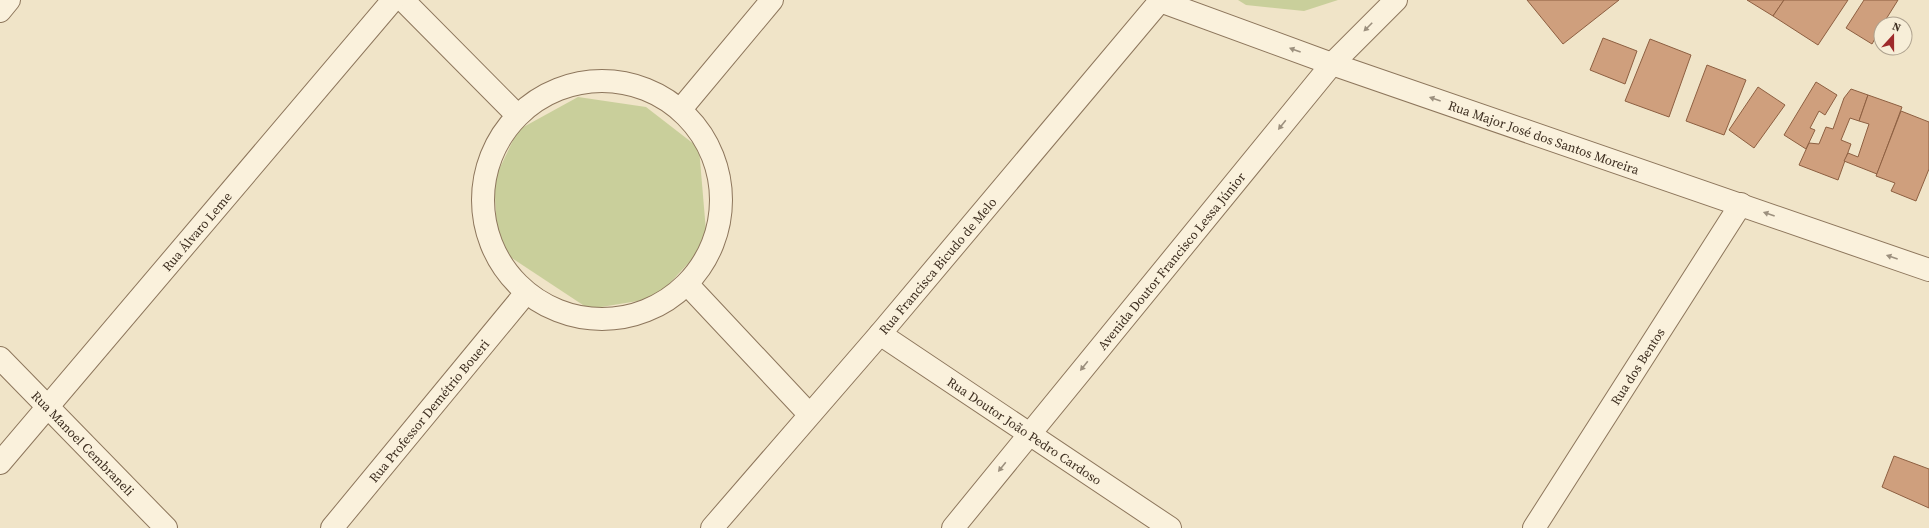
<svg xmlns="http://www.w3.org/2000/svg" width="1929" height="528" viewBox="0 0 1929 528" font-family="'Source Serif 4',serif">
<rect width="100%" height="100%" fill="#f0e4c8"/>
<g fill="#c9cf9b">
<polygon points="1238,0 1338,0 1304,11 1246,5"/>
<polygon points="578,97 646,107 699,148 707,243 656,298 589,309 498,249 494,180 518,130"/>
</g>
<g fill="#cf9f7d" stroke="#8d5f41">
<polygon points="1527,0 1619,0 1563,44"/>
<polygon points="1747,0 1784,0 1773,16"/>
<polygon points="1784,0 1848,0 1818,45 1773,16"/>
<polygon points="1864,0 1898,0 1883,24 1881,24 1881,28 1872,44 1846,28"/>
<polygon points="1603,38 1637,51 1625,84 1590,70"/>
<polygon points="1650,39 1691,55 1669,117 1625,101"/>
<polygon points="1707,65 1746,80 1724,135 1686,121"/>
<polygon points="1816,82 1837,95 1825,115 1819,111 1810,128 1815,130 1806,149 1784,135"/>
<polygon points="1758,87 1785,105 1754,148 1729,130"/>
<polygon points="1851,89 1868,95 1859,121 1850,118 1841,140 1851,144 1838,180 1799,165 1809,143 1819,144 1826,127 1833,129 1844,98"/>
<polygon points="1868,95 1902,107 1877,174 1844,161 1848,153 1858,157 1869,124 1859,121"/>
<polygon points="1901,111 1929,122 1929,169 1916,201 1891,191 1895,183 1876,176"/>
<polygon points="1894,456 1929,469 1929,508 1882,487"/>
</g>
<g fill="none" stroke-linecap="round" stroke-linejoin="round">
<defs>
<g id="minor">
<polyline points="403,0 517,115"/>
<polyline points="0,11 9,0"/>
<circle cx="602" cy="200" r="119"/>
<polyline points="681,109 772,0"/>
<polyline points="688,285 809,414"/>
<path id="s1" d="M880,334L1170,528"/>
<path id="s2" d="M0,358L166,528"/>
<path id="s3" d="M0,463L393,0"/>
<path id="s4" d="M332,528L525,294"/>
<path id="s5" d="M1534,528L1741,204"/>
</g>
<g id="tertiary">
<path id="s6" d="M712,528L880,334L1160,1L1332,64L1929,270"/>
<path id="s7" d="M953,528L1332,64L1396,0"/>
</g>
</defs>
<use href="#minor" stroke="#8d765c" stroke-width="24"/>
<use href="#tertiary" stroke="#8d765c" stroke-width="24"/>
<use href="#minor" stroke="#faf1dc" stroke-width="22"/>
<use href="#tertiary" stroke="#faf1dc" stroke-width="22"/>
</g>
<defs><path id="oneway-solid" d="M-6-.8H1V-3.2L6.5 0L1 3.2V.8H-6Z"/></defs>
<g fill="#9c907e">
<use href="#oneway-solid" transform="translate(1368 27) rotate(135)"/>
<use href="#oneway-solid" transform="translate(1295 50) rotate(-160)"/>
<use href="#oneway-solid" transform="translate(1435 99) rotate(-161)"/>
<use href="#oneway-solid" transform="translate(1282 125) rotate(129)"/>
<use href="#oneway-solid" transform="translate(1769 214) rotate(-161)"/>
<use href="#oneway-solid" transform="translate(1892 257) rotate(-161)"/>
<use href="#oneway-solid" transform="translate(1084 366) rotate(129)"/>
<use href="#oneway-solid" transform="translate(1002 467) rotate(129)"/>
</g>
<g text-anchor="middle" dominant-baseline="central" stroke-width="3.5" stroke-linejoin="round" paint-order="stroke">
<g font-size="13" fill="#3d2e20" stroke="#f7eed8">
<text stroke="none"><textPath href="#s6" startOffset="1099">Rua Major José dos Santos Moreira</textPath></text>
<text stroke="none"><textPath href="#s3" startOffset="304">Rua Álvaro Leme</textPath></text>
<text stroke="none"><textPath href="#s7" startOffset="345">Avenida Doutor Francisco Lessa Júnior</textPath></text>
<text stroke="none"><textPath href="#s6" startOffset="346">Rua Francisca Bicudo de Melo</textPath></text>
<text stroke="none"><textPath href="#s5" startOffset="192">Rua dos Bentos</textPath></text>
<text stroke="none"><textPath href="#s4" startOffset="152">Rua Professor Demétrio Boueri</textPath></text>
<text stroke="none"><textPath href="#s1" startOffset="174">Rua Doutor João Pedro Cardoso</textPath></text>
<text stroke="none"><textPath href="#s2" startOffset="119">Rua Manoel Cembraneli</textPath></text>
</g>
</g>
<g transform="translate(1893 36) rotate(21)"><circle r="19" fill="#f7eed8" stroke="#ada18e"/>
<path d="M0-3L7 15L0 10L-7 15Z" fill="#9e2a2b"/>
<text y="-6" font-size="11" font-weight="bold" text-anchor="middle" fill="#3d2e20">N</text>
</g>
</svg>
